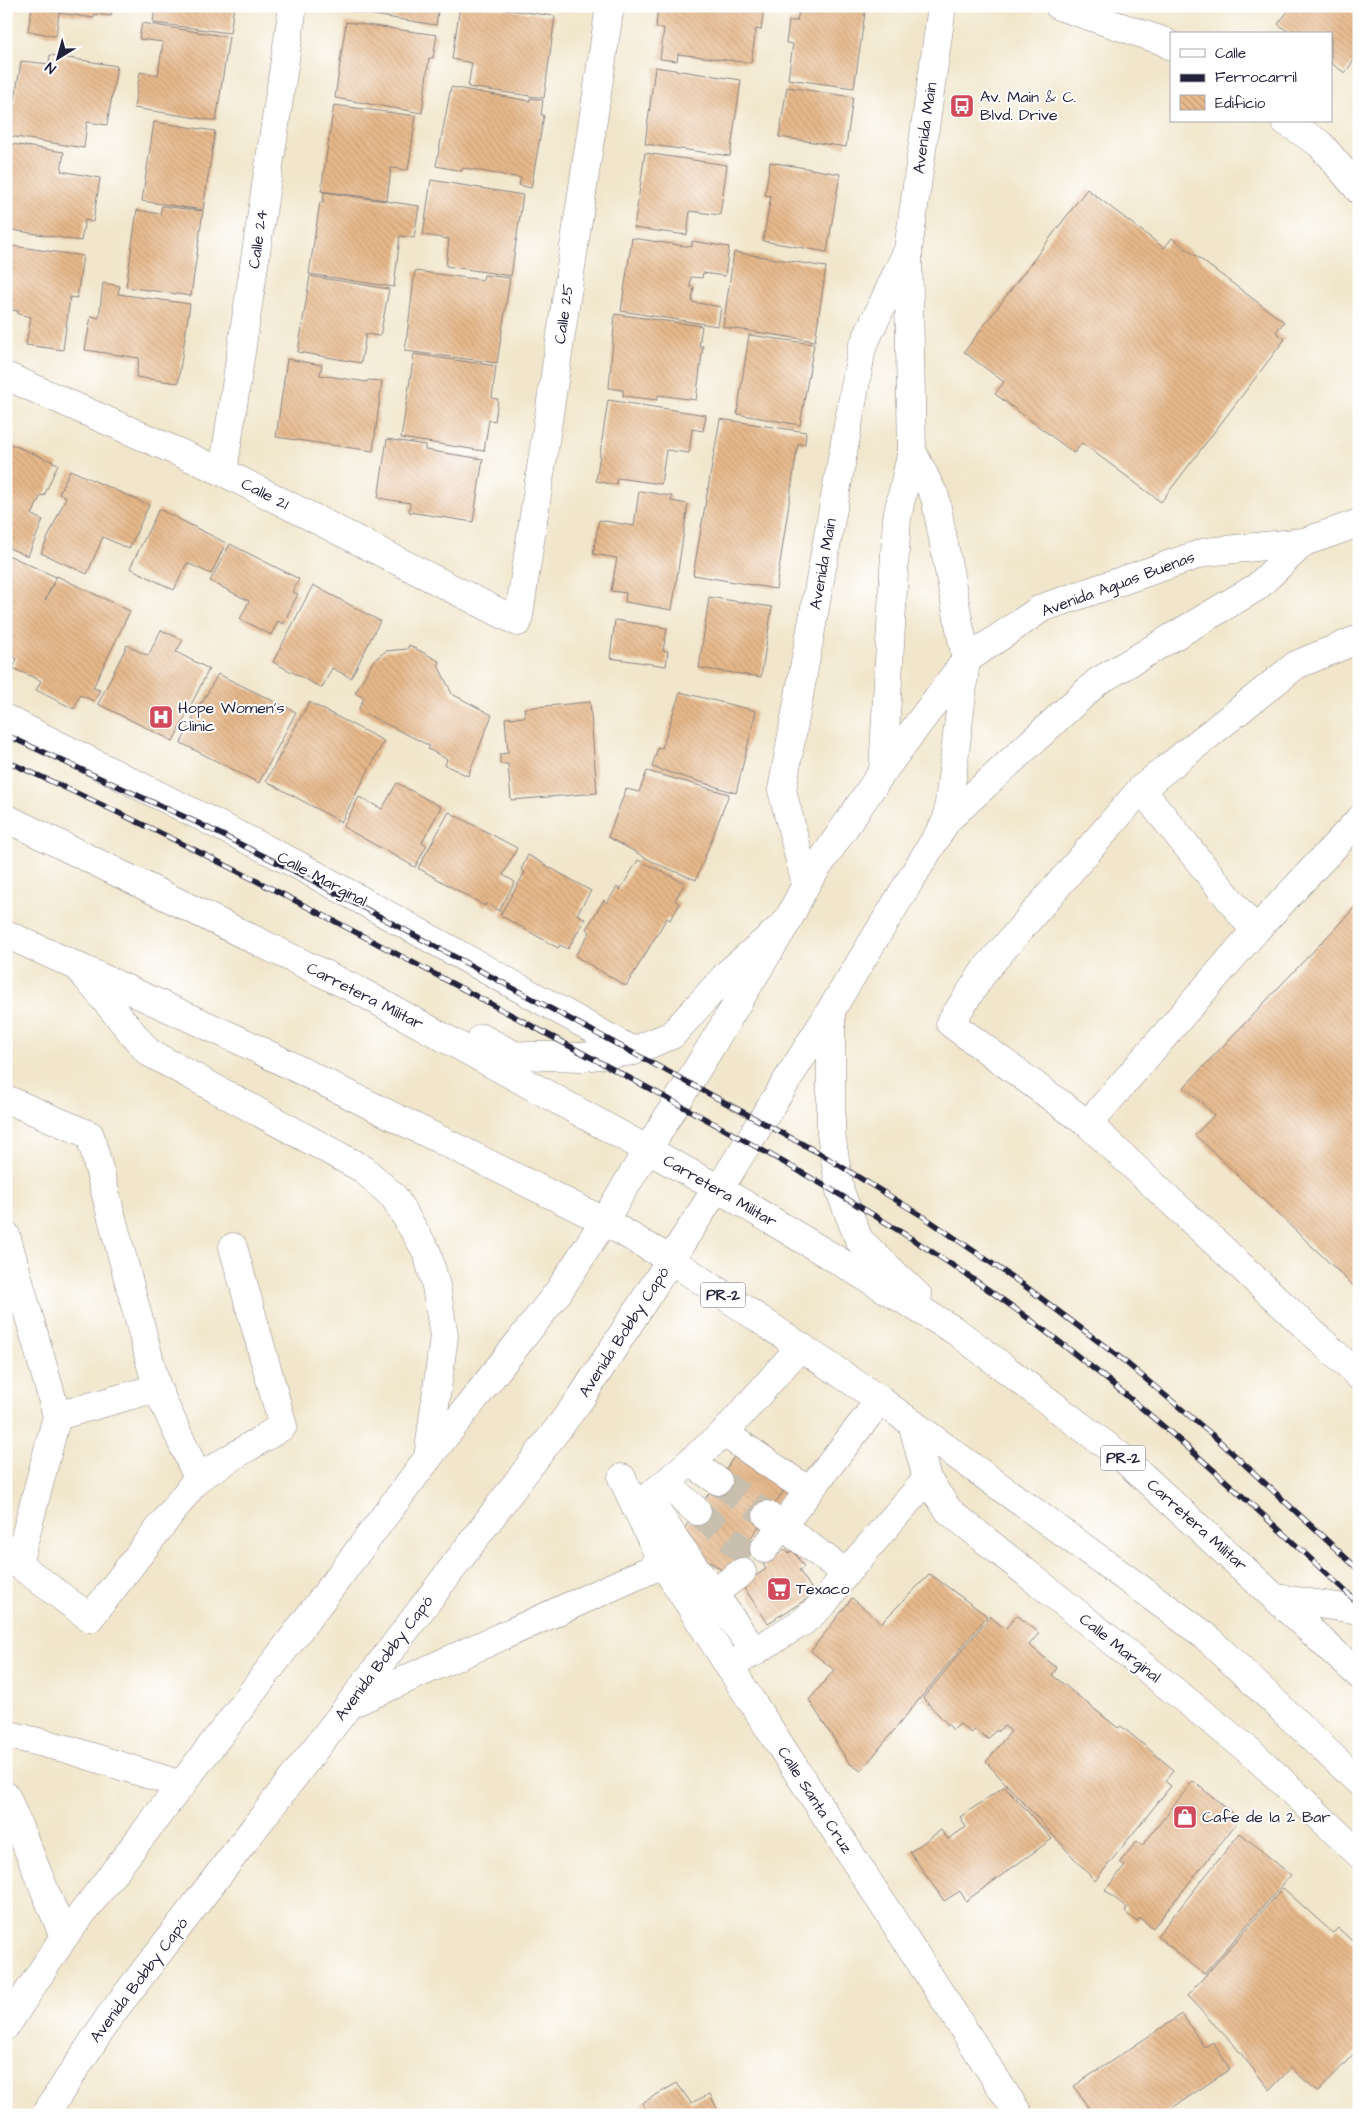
<svg xmlns="http://www.w3.org/2000/svg" width="1365" height="2121" viewBox="0 0 1365 2121" font-family="'Architects Daughter',sans-serif">
<defs>
<pattern id="building-back-hatch" width="6" height="6" patternUnits="userSpaceOnUse" patternTransform="scale(1.25)"><rect width="6" height="6" fill="#e6b88a"/><path d="M-1 5l2 2M0 0l6 6M5-1l2 2" fill="none" stroke="#c59e78"/></pattern>
</defs>
<rect width="100%" height="100%" fill="#fff"/>
<filter id="ink" filterUnits="userSpaceOnUse"><feTurbulence type="fractalNoise" baseFrequency=".02" numOctaves="2"/><feDisplacementMap in="SourceGraphic" scale="10" xChannelSelector="R" yChannelSelector="G"/><feConvolveMatrix kernelMatrix="1 2 1 2 8 2 1 2 1" color-interpolation-filters="sRGB"/></filter>
<filter id="wash" filterUnits="userSpaceOnUse"><feTurbulence type="fractalNoise" baseFrequency=".0096" numOctaves="4" result="noise"/><feDisplacementMap in="SourceGraphic" scale="20" xChannelSelector="R" yChannelSelector="G"/><feGaussianBlur stdDeviation="1.12" result="paint"/><feColorMatrix in="noise" values="0 0 0 0 0 0 0 0 0 0 0 0 0 0 0 0 0 1.4 0 .05"/><feComposite in="paint" operator="in"/></filter>
<g filter="url(#wash)">
<rect width="100%" height="100%" fill="#f1e6cb"/>
<g id="blocks">
<g fill="url(#building-back-hatch)">
<polygon points="32,6 113,6 111,16 95,14 94,18 59,13 56,36 28,31"/>
<polygon points="155,6 234,6 230,33 153,23"/>
<polygon points="350,6 439,6 436,25 349,11"/>
<polygon points="460,6 480,6 555,16 544,98 468,87 472,63 452,59"/>
<polygon points="658,6 764,6 761,30 756,29 751,63 678,54 677,61 660,59 664,28 656,28"/>
<polygon points="800,6 838,9 838,6 866,6 854,88 788,79 793,44 786,43 789,21 797,21"/>
<polygon points="1292,6 1359,6 1359,53 1345,73 1331,63 1331,34 1291,34 1278,24"/>
<polygon points="346,22 437,35 433,58 429,58 422,113 335,98"/>
<polygon points="142,23 229,37 216,121 134,108 140,72 158,75 163,42 139,39"/>
<polygon points="50,55 117,66 107,125 87,122 84,148 9,136 21,61 49,64"/>
<polygon points="655,67 741,80 730,156 645,144"/>
<polygon points="451,87 530,101 530,98 543,100 541,115 544,115 531,188 519,185 521,178 463,168 462,171 436,166"/>
<polygon points="787,87 853,97 846,147 779,137"/>
<polygon points="334,105 416,116 408,170 391,168 387,200 321,191"/>
<polygon points="154,122 215,131 203,210 142,201"/>
<polygon points="12,144 64,152 61,171 100,178 93,222 85,220 81,241 6,229 6,179"/>
<polygon points="645,153 727,165 720,215 690,211 687,235 634,228"/>
<polygon points="770,162 840,174 827,252 763,241 771,196 765,195"/>
<polygon points="431,180 523,195 511,276 446,266 449,239 423,235"/>
<polygon points="1087,189 1164,248 1172,238 1284,322 1276,332 1285,339 1161,502 1082,443 1074,453 995,394 1004,382 964,352"/>
<polygon points="324,192 419,206 414,238 400,236 394,287 309,274 320,202 323,202"/>
<polygon points="162,206 203,211 191,296 126,287 137,210 160,214"/>
<polygon points="632,238 692,247 692,241 729,247 725,276 703,273 702,278 691,277 690,287 694,287 692,302 721,307 718,326 621,311"/>
<polygon points="6,245 83,256 77,298 70,297 63,350 26,345 31,317 18,314 18,311 6,309"/>
<polygon points="734,252 826,267 815,341 723,327"/>
<polygon points="415,271 483,280 484,275 510,278 497,363 405,351"/>
<polygon points="310,276 389,289 380,336 366,334 361,363 298,352"/>
<polygon points="103,283 120,286 118,294 190,304 178,383 136,377 139,358 85,350 91,316 99,318"/>
<polygon points="615,314 702,326 699,346 703,346 696,400 658,395 657,400 623,396 623,390 609,388"/>
<polygon points="749,335 814,344 800,425 737,414"/>
<polygon points="414,354 496,366 492,398 498,399 495,421 489,420 484,451 401,438"/>
<polygon points="287,359 322,365 320,375 367,382 368,380 382,381 373,451 276,437"/>
<polygon points="608,400 706,415 703,431 692,429 689,453 666,450 661,484 617,478 616,485 596,481"/>
<polygon points="720,419 806,432 805,444 798,444 776,589 693,575"/>
<polygon points="387,439 425,445 425,450 483,459 473,522 409,512 410,503 378,498"/>
<polygon points="6,442 58,464 44,496 41,495 32,515 43,520 28,556 6,547"/>
<polygon points="70,470 149,505 129,549 103,537 87,574 41,553 66,497 59,494"/>
<polygon points="639,491 672,496 671,501 688,504 672,610 625,602 626,593 611,591 617,558 593,554 599,520 634,526"/>
<polygon points="159,509 226,543 211,574 187,563 174,590 130,568"/>
<polygon points="230,544 299,579 293,592 298,594 283,624 278,621 271,635 240,619 249,601 210,581"/>
<polygon points="6,554 56,577 45,601 57,576 130,611 93,688 100,690 94,701 80,695 74,709 36,690 41,681 13,668 17,659 6,654"/>
<polygon points="313,585 380,621 351,678 332,668 322,688 273,662"/>
<polygon points="709,597 772,607 761,677 699,668"/>
<polygon points="615,620 667,628 663,651 668,651 666,666 610,658"/>
<polygon points="161,630 183,640 176,652 209,669 173,741 98,704 127,645 148,656"/>
<polygon points="409,645 439,661 438,665 452,694 492,715 468,776 445,765 447,759 428,749 430,746 358,710 364,698 355,693 374,660 386,651 407,649"/>
<polygon points="218,674 296,712 259,783 181,743 201,702 202,703"/>
<polygon points="680,692 756,711 736,793 652,767 658,747 662,748"/>
<polygon points="309,702 384,741 341,822 266,781"/>
<polygon points="590,702 597,793 511,800 508,764 500,764 500,754 508,753 505,718 525,717 524,708"/>
<polygon points="647,771 729,794 696,880 657,864 608,837 626,789 639,792"/>
<polygon points="397,783 441,807 422,842 427,845 415,867 343,827 359,797 382,809"/>
<polygon points="449,812 517,848 503,875 515,882 499,911 486,903 485,906 418,868"/>
<polygon points="528,855 591,891 577,914 585,919 568,949 560,945 558,948 500,915 525,872 521,870"/>
<polygon points="638,860 685,883 675,900 680,904 670,920 667,918 626,986 575,956 590,932 586,929 604,900 607,903 617,887 620,890"/>
<polygon points="1359,903 1359,1291 1195,1135 1214,1115 1184,1087"/>
<polygon points="739,1450 788,1485 726,1573 677,1539"/>
<polygon points="786,1549 789,1553 793,1550 804,1567 799,1570 815,1594 768,1623 742,1585 766,1569 763,1564"/>
<polygon points="930,1574 987,1616 861,1771 849,1763 809,1700 834,1670 811,1651 852,1598 881,1623"/>
<polygon points="1017,1615 1039,1633 1029,1645 1057,1668 1052,1675 1118,1728 1121,1726 1174,1770 1165,1781 1171,1786 1095,1881 986,1762 1011,1731 1004,1726 998,1731 995,1731 988,1739 976,1729 971,1733 960,1724 953,1730 923,1698 990,1616 1005,1629"/>
<polygon points="1193,1781 1240,1819 1153,1928 1140,1918 1137,1922 1125,1912 1127,1908 1105,1890 1125,1866 1120,1862 1137,1841 1142,1846"/>
<polygon points="1005,1786 1052,1839 966,1901 960,1891 944,1901 910,1852 941,1830 948,1839 966,1827 960,1817"/>
<polygon points="1240,1833 1291,1875 1204,1974 1157,1936"/>
<polygon points="1283,1888 1333,1933 1338,1928 1359,1947 1359,2048 1318,2092 1291,2068 1270,2090 1234,2045 1187,1996"/>
<polygon points="1182,2014 1204,2047 1213,2042 1230,2069 1162,2115 1093,2115 1074,2086"/>
<polygon points="677,2083 691,2103 710,2094 720,2115 649,2115 642,2103"/>
</g>
</g>
</g>
<g filter="url(#ink)">
<use href="#blocks" fill-opacity="0" stroke="#8a8483" stroke-width="1"/>
<g fill="none" stroke-linecap="round" stroke-linejoin="round">
<g stroke="#c8bfae" stroke-width="28" stroke-dasharray="28 14" stroke-linecap="butt">
<polyline points="718,1481 767,1515"/>
<polyline points="697,1511 754,1560"/>
</g>
<defs>
<g id="minor">
<polyline points="1059,6 1163,41 1171,46"/>
<polyline points="1285,121 1320,144 1359,190"/>
<polyline points="6,376 223,472 518,622 610,6"/>
<polyline points="912,451 935,497 966,660 947,820"/>
<polyline points="223,472 293,6"/>
<polyline points="1359,639 1296,665 1141,789 985,970 950,1023 1088,1124 1255,931 1359,820"/>
<polyline points="6,719 294,863 633,1051"/>
<polyline points="883,771 897,517 912,451 908,250 942,6"/>
<polyline points="1141,789 1255,931"/>
<polyline points="806,884 782,790 862,348 905,256"/>
<polyline points="6,1099 90,1135 157,1388"/>
<polyline points="1088,1124 1359,1376"/>
<polyline points="6,1235 57,1416 18,1564 90,1618 198,1478 157,1388 57,1416"/>
<polyline points="912,1423 927,1479 949,1511 1252,1753 1359,1854"/>
<polyline points="724,1433 809,1491"/>
<polyline points="690,1462 718,1481"/>
<polyline points="198,1478 283,1426 233,1247"/>
<polyline points="622,1478 663,1564 1019,2115"/>
<polyline points="666,1483 697,1511"/>
<polyline points="648,1498 675,1539 755,1652"/>
<polyline points="636,1508 724,1433 801,1346"/>
<polyline points="767,1515 846,1573"/>
<polyline points="764,1549 880,1400"/>
<polyline points="1277,1598 1359,1610"/>
<polyline points="699,1604 742,1572"/>
<polyline points="729,1667 804,1621 824,1603 846,1573 927,1479"/>
<polyline points="351,1704 663,1564"/>
<polyline points="6,1734 67,1749 182,1785"/>
<polyline points="6,1796 64,1937"/>
<polyline points="6,2026 64,1937 238,1711 428,1458 559,1291 604,1221 787,922 806,884 883,771 966,660 1042,608 1206,552 1304,542 1359,523"/>
<polyline points="45,2115 109,2017 349,1705 581,1398 713,1194 719,1189 831,1010 947,820 1097,682 1257,587 1304,542"/>
</g>
<g id="major">
<polyline points="6,818 363,993 719,1189 957,1332 1124,1459 1359,1675"/>
<polyline points="6,934 243,1042 604,1221 671,1260 880,1400 1203,1634 1359,1782"/>
<polyline points="81,971 148,1052 363,1169 394,1197 427,1252 436,1286 444,1336 428,1458"/>
<polyline points="831,1010 831,1134 840,1191 859,1240 918,1296"/>
<polyline points="482,1038 514,1055 582,1057 633,1051 672,1035 729,972 787,922"/>
</g>
</defs>
<use href="#minor" stroke="#8a8483" stroke-width="29"/>
<use href="#major" stroke="#8a8483" stroke-width="29"/>
<use href="#minor" stroke="#fff" stroke-width="28"/>
<use href="#major" stroke="#fff" stroke-width="28"/>
<defs>
<g id="rail">
<polyline points="6,735 198,823 310,879 819,1153 924,1217 1025,1286 1123,1360 1216,1438 1359,1570"/>
<path d="M6,761C191,843 368,938 545,1033C704,1118 864,1200 1010,1305C1135,1395 1247,1499 1359,1604"/>
</g>
</defs>
<use href="#rail" stroke="#22223b" stroke-width="5.5"/>
<use href="#rail" stroke="#fff" stroke-width="4" stroke-dasharray="11" stroke-linecap="butt"/>
</g>
</g>
<defs>
<symbol id="bus-square" viewBox="-11 -11 22 22"><rect x="-9" y="-9" width="18" height="18" rx="4" fill="#d1495b" stroke="#fff"/><path d="M-5-6H5V4H4V6H2V4H-2V6H-4V4H-5ZM-3.5-4V0h7V-4ZM-3.5 1.2v1.5H-2V1.2ZM2 1.2v1.5H3.5V1.2Z" fill="#fff"/></symbol>
<symbol id="hospital-square" viewBox="-11 -11 22 22"><rect x="-9" y="-9" width="18" height="18" rx="4" fill="#d1495b" stroke="#fff"/><path d="M-5-5h3v3.5h4V-5h3V5h-3V1.5h-4V5h-3Z" fill="#fff"/></symbol>
<symbol id="supermarket-square" viewBox="-11 -11 22 22"><rect x="-9" y="-9" width="18" height="18" rx="4" fill="#d1495b" stroke="#fff"/><path d="M-6-5.5h2.5l.6 2H6L4.5 2H-2.5L-4.4-4H-6ZM-1.5 3.2a1.3 1.3 0 1 0 .1 0ZM3 3.2a1.3 1.3 0 1 0 .1 0Z" fill="#fff"/></symbol>
<symbol id="shop-square" viewBox="-11 -11 22 22"><rect x="-9" y="-9" width="18" height="18" rx="4" fill="#d1495b" stroke="#fff"/><path d="M-5-2.5h2.3a2.7 3.5 0 0 1 5.4 0H5L5.5 6h-11ZM-1.5-2.5h3a1.5 2.3 0 0 0-3 0Z" fill="#fff"/></symbol>
</defs>
<g fill-rule="evenodd">
<use href="#bus-square" x="948" y="92" width="28" height="28"/>
<use href="#hospital-square" x="147" y="703" width="28" height="28"/>
<use href="#supermarket-square" x="765" y="1575" width="28" height="28"/>
<use href="#shop-square" x="1171" y="1803" width="28" height="28"/>
</g>
<g text-anchor="middle" dominant-baseline="central" stroke-width="4" stroke-linejoin="round" paint-order="stroke">
<g fill="#fff" stroke="#646476" stroke-width="1">
<rect x="700.5" y="1282.5" width="45" height="25" rx="4"/>
<rect x="1100.5" y="1445.5" width="45" height="25" rx="4"/>
</g>
<g font-size="15" font-weight="bold" fill="#22223b">
<text x="723" y="1295">PR-2</text>
<text x="1123" y="1458">PR-2</text>
</g>
<g font-size="16" fill="#22223b" stroke="#fff" text-anchor="start">
<text x="980" y="97">Av. Main &amp; C.<tspan x="980" dy="18">Blvd. Drive</tspan></text>
<text x="178" y="708">Hope Women's<tspan x="178" dy="18">Clinic</tspan></text>
<text x="796" y="1589">Texaco</text>
<text x="1202" y="1817">Cafe de la 2 Bar</text>
</g>
<g font-size="16" fill="#22223b" stroke="#fff">
<text transform="translate(925 128) rotate(-82)">Avenida Main</text>
<text transform="translate(258 239) rotate(-82)">Calle 24</text>
<text transform="translate(564 314) rotate(-82)">Calle 25</text>
<text transform="translate(265 494) rotate(27)">Calle 21</text>
<text transform="translate(823 564) rotate(-80)">Avenida Main</text>
<text transform="translate(1118 584) rotate(-20)">Avenida Aguas Buenas</text>
<text transform="translate(322 879) rotate(28)">Calle Marginal</text>
<text transform="translate(365 996) rotate(27)">Carretera Militar</text>
<text transform="translate(720 1191) rotate(30)">Carretera Militar</text>
<text transform="translate(624 1332) rotate(-57)">Avenida Bobby Capó</text>
<text transform="translate(1197 1525) rotate(42)">Carretera Militar</text>
<text transform="translate(1120 1648) rotate(39)">Calle Marginal</text>
<text transform="translate(384 1658) rotate(-53)">Avenida Bobby Capó</text>
<text transform="translate(815 1800) rotate(57)">Calle Santa Cruz</text>
<text transform="translate(139 1980) rotate(-53)">Avenida Bobby Capó</text>
</g>
</g>
<rect width="1365" height="2121" fill="none" stroke="#fff" stroke-width="25"/>
<rect x="1170" y="32" width="162" height="90" fill="#ffffff" stroke="#a7a7b1"/>
<rect x="1180" y="49" width="25" height="8" fill="#ffffff" stroke="#a7a7b1"/>
<text x="1215" y="58" font-size="15" fill="#22223b">Calle</text>
<rect x="1180" y="74" width="25" height="8" fill="#22223b" stroke="#a7a7b1"/>
<text x="1215" y="82" font-size="15" fill="#22223b">Ferrocarril</text>
<rect x="1180" y="95" width="25" height="15" fill="url(#building-back-hatch)" stroke="#a7a7b1"/>
<text x="1215" y="108" font-size="15" fill="#22223b">Edificio</text>
<g transform="translate(58 58) rotate(217)" stroke="#ffffff" stroke-width="4" paint-order="stroke">
<path d="M0-4L9 19L0 12L-9 19Z" fill="#22223b"/>
<text y="-8" font-size="14" font-weight="bold" text-anchor="middle" fill="#22223b">N</text>
</g>
</svg>
